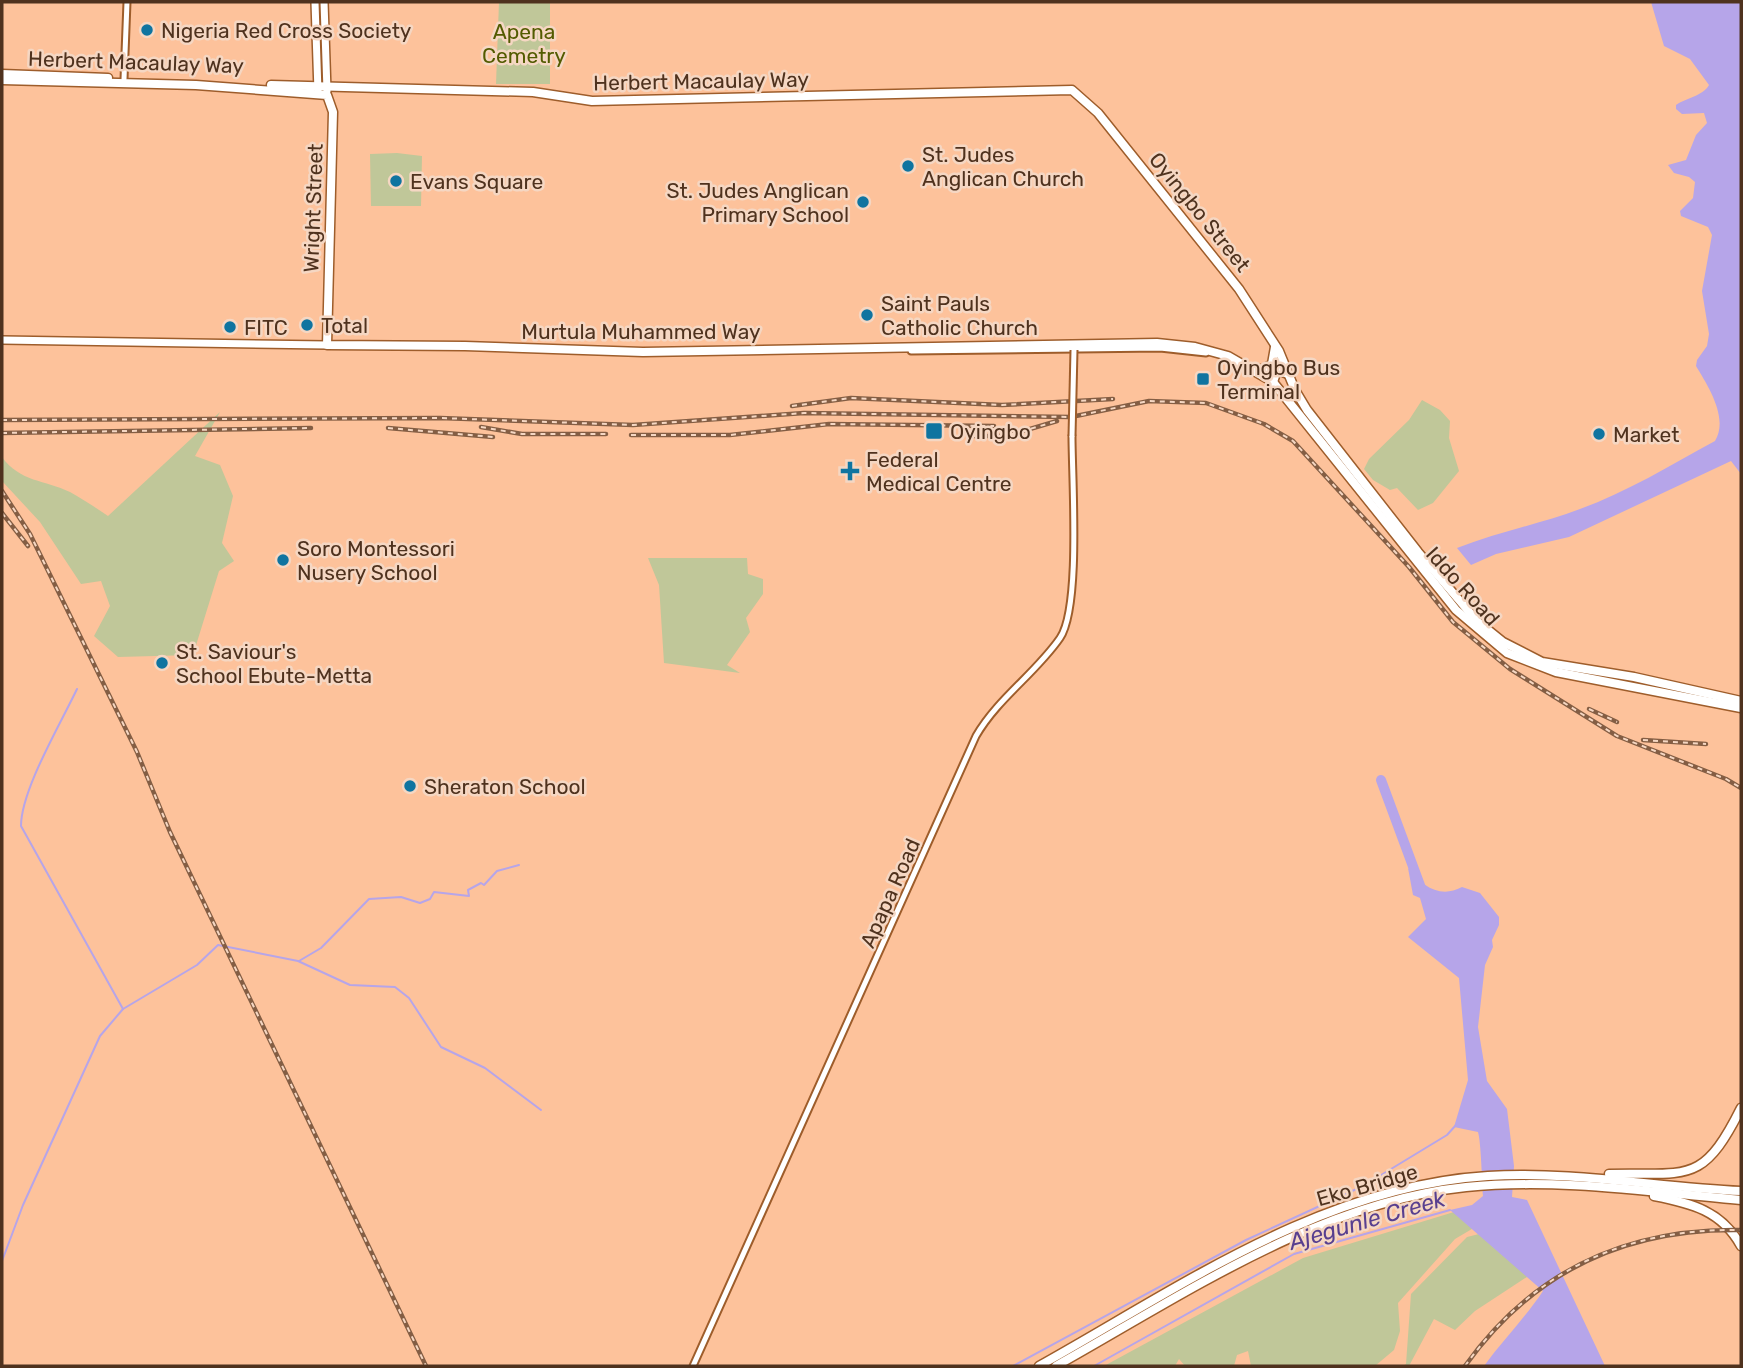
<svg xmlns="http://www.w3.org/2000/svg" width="1743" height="1368" viewBox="0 0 1743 1368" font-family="Rubik,sans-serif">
<rect width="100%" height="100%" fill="#fdc29b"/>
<g fill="#c0c799">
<polygon points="499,2 550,2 550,84 496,84"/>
<polygon points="397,153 422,156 421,206 371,206 370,154"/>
<polygon points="1422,400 1440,410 1450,421 1449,438 1459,471 1433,503 1418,510 1397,488 1390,490 1373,480 1364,469 1369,459 1409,420"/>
<path d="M220,412L195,456L220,465L233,496L222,543L234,561L219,571L193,655L118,657L94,636L110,606L101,581L81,584L40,522L2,481V457C20,482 45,480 70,492C83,499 96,508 108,516Z"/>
<polygon points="648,558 747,558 748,574 763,579 763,594 746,618 750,632 727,665 740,673 664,663 659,585"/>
<polygon points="1454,1212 1477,1226 1455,1239 1398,1303 1400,1331 1394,1350 1375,1366 1251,1366 1248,1351 1237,1355 1234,1366 1185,1366 1179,1359 1175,1366 1104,1366 1303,1258"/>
<polygon points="1479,1234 1530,1275 1475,1311 1455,1330 1434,1319 1409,1366 1403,1366 1406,1364 1411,1294 1467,1237"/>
</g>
<g fill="#b6a5e9">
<path d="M1651,2H1741V474L1731,461L1569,537L1496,554L1471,565L1457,548C1498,532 1540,524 1580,509C1627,492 1671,465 1715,441C1729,418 1708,386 1696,366L1697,360L1707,346L1709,334L1702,291L1712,235L1708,227L1681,216L1680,211L1693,198L1695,182L1689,177L1674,173L1668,165L1686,160L1696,135L1707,123L1704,113L1682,114L1676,109V105C1686,98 1703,96 1709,85L1690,59L1664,46Z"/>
<path d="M1408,868C1422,886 1440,899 1462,887L1480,893L1499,917V925L1492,940L1493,947L1485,965L1478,1027L1487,1081L1507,1109L1514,1166L1512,1197L1527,1200L1605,1366H1484C1503,1340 1525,1318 1543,1291L1450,1210L1472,1205L1483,1196C1482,1181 1481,1142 1478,1132L1454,1127L1468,1080L1459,978L1408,937L1426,919L1420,898L1413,895Z"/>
</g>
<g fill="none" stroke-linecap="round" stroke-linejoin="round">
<g stroke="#b6a5e9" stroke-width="2">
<path d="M77,689C61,723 21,790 21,826L123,1009"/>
<polyline points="299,961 321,948 369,899 401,897 420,903 430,899 434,892 469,896 468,890 481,883 484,885 497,871 519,865"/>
<polyline points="2,1261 23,1205 100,1036 123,1009 197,965 218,945 298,961 350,985 395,987 409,998 441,1047 485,1068 541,1110"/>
<polyline points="1013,1366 1246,1240 1363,1186 1447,1135 1456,1125"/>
<polyline points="1094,1366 1294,1254 1450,1210"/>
</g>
<polyline stroke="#b6a5e9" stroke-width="10" points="1381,780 1421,888"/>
<defs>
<g id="tertiary">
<polyline points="124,79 127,2"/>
<polyline points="911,351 1160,348 1206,353"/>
<path d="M693,1366L976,736C998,698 1035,674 1060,638C1081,607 1072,480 1072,436"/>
</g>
<g id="primary">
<polyline points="315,2 318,92"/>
<polyline points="324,2 327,91"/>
<polyline points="2,340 327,345"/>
</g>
<g id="trunk">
<polyline points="2,74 108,78"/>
<polyline points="2,80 196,85 327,95 333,112 327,345 465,346 643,352 1157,343 1195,347 1228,356 1273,382 1456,610 1507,653 1556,672 1741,708"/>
<polyline points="271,85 533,92 592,101 1072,90 1098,113 1239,289 1279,351 1295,390 1307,410 1418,552 1477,621 1503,642 1542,662 1634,677 1741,701"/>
<polyline points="1252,369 1263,369 1272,364 1275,347"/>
<polyline points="1273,382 1277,370 1288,374"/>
</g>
<g id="motorway">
<path d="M1609,1174C1688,1172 1702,1186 1741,1108"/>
<path d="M1654,1196C1691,1203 1722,1211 1741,1246"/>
<path d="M1039,1366C1179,1288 1322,1186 1488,1176C1573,1171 1656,1187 1741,1191"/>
<path d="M1056,1366C1183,1295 1319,1202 1466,1187C1558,1178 1650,1192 1741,1200"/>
</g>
</defs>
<use href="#tertiary" stroke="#9e5d2b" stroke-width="9"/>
<use href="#primary" stroke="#9e5d2b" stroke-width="10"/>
<use href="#trunk" stroke="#9e5d2b" stroke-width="11"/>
<use href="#motorway" stroke="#9e5d2b" stroke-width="11"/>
<use href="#tertiary" stroke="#fff" stroke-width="5"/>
<use href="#primary" stroke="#fff" stroke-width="7"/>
<use href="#trunk" stroke="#fff" stroke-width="8"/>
<use href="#motorway" stroke="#fff" stroke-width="8"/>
<defs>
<g id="rail">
<polyline points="792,406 851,398 1002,405 1113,399"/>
<polyline points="2,420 440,418 633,425 804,413 1071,417 1149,401 1206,403 1264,424 1293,441 1409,567 1453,622 1510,669 1617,736 1726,779 1741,788"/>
<polyline points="481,427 522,434 606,434"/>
<polyline points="388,428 493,437"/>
<polyline points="2,433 311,428"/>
<polyline points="631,435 730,435 829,424 994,426"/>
<polyline points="972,436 1006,436 1057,421"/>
<polyline points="2,491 30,534 137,752 170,832 426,1366"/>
<polyline points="2,513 28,546"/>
<polyline points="1589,709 1617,722"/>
<polyline points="1643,740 1706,744"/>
<path d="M1465,1366C1533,1271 1625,1228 1741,1230"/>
</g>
</defs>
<use href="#rail" stroke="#845e44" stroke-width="4.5"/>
<use href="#rail" stroke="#f5d7c3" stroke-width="2" stroke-dasharray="5" stroke-linecap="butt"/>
<defs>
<polyline id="tertiary-bridge" points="1072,436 1074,350"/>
</defs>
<use href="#tertiary-bridge" stroke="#9e5d2b" stroke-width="9" stroke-linecap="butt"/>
<use href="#tertiary-bridge" stroke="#fff" stroke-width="5"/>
</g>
<g fill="#0f74a0" stroke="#f5d7c3" stroke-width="2.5">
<circle cx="147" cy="30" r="7"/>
<circle cx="908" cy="166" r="7"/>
<circle cx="396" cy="181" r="7"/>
<circle cx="863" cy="202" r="7"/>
<circle cx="867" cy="315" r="7"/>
<circle cx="307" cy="325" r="7"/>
<circle cx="230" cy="327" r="7"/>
<rect x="1196" y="372" width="14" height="14" rx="3.5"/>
<rect x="925" y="422" width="18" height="18" rx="3.5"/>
<circle cx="1599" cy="434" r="7"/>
<path d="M846.5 460.5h7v7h7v7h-7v7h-7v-7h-7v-7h7z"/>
<circle cx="283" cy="560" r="7"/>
<circle cx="162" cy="663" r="7"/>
<circle cx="410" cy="786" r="7"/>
</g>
<g text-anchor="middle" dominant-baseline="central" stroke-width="5" stroke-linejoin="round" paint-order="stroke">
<g font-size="21" fill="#4f321e" stroke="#f5d7c3" text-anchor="start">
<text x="161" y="30">Nigeria Red Cross Society</text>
<text x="922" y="154">St. Judes<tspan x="922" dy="24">Anglican Church</tspan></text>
<text x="410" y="181">Evans Square</text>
<text x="849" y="190" text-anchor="end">St. Judes Anglican<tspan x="849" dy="24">Primary School</tspan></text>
<text x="881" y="303">Saint Pauls<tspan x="881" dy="24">Catholic Church</tspan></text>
<text x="321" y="325">Total</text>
<text x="244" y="327">FITC</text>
<text x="1217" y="367">Oyingbo Bus<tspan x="1217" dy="24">Terminal</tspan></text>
<text x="950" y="431">Oyingbo</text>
<text x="1613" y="434">Market</text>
<text x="866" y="459">Federal<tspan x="866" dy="24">Medical Centre</tspan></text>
<text x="297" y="548">Soro Montessori<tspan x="297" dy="24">Nusery School</tspan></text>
<text x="176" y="651">St. Saviour's<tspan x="176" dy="24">School Ebute-Metta</tspan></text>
<text x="424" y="786">Sheraton School</text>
</g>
<g font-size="21" fill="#535b00" stroke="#f5d7c3">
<text x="524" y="31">Apena<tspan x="524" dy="24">Cemetry</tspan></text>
</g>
<g font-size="21" fill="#4f321e" stroke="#f5d7c3">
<text transform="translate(136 62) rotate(2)">Herbert Macaulay Way</text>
<text transform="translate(701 81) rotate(-1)">Herbert Macaulay Way</text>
<text transform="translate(313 208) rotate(-88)">Wright Street</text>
<text transform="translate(1200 212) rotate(51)">Oyingbo Street</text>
<text x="641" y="331">Murtula Muhammed Way</text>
<text transform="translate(1463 586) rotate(48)">Iddo Road</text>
<text transform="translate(890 893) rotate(-66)">Apapa Road</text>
<text transform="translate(1367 1185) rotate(-16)">Eko Bridge</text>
</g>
<g font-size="23" font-style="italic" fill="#583f8f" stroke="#f5d7c3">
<text transform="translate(1367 1220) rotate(-16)">Ajegunle Creek</text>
</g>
</g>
<rect width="1743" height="1368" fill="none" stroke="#4f321e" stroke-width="7"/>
</svg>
